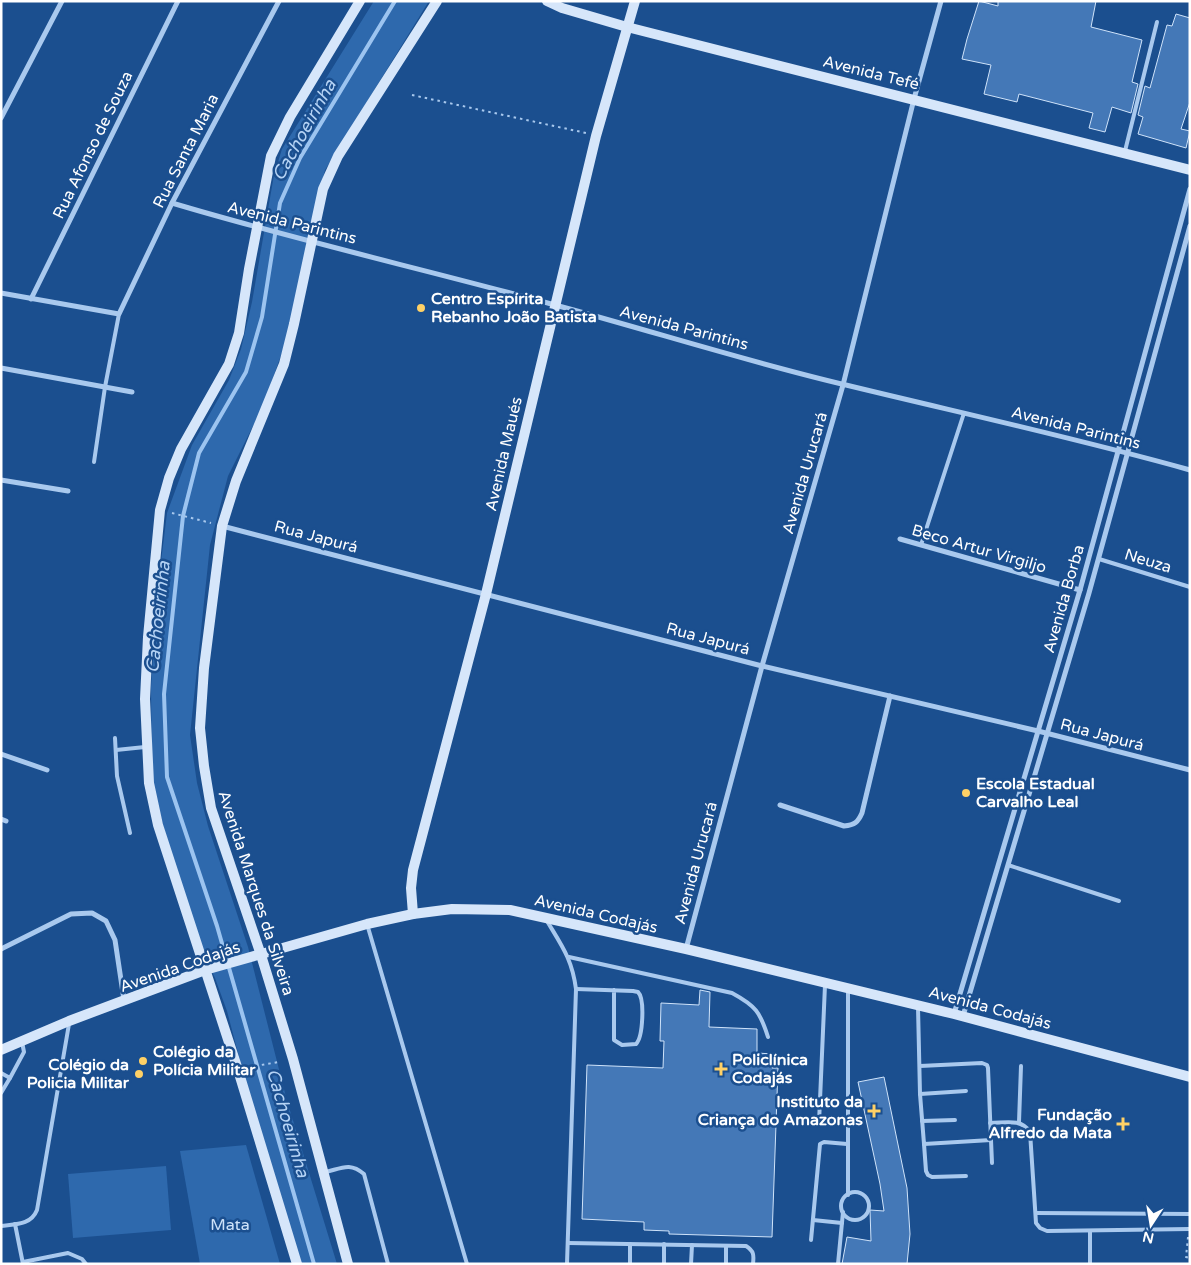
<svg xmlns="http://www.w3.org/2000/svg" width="1191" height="1265" viewBox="0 0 1191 1265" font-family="'Varela Round',sans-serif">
<rect width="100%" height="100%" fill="#1b4f8f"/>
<g fill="#2e69ad">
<polygon points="374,1 429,1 325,170 310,230 291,327 263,406 228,476 210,545 190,735 197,783 208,826 248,947 287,1101 337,1264 295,1264 277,1202 227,1011 215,978 206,959 175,868 152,785 151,687 159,578 167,513 192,445 229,380 241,349 252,302 274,175 282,149"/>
<polygon points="246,1145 280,1264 200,1264 180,1151"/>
<polygon points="166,1166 171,1230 73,1238 68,1174"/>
</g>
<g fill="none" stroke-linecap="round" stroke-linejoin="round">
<polyline stroke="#9cc4f0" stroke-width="4" points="314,1264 217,926 167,777 164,694 183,516 199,453 246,372 262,317 280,203 300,158 395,1"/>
</g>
<g fill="#4478b7" stroke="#cfe3fa">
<polygon points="979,1 998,6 998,1 1096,1 1091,27 1142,40 1132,82 1138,84 1131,113 1112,107 1105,132 1089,128 1093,113 1019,94 1017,102 984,94 991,65 962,59 967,39"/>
<polygon points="1176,14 1190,18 1190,102 1181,129 1190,131 1186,148 1138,134 1143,117 1138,115 1145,86 1150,88 1167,25 1172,26"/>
<polygon points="700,990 710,992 709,1027 757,1029 757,1053 773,1054 772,1068 778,1068 772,1237 669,1234 669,1231 644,1230 644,1222 582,1219 587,1065 663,1068 664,1041 660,1041 661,1003 699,1005"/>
<polygon points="884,1077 907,1188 910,1234 907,1264 842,1264 847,1237 871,1241 870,1210 884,1211 880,1184 858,1082"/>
</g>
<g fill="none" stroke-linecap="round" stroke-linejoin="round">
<g stroke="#a9c9ee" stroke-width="2" stroke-dasharray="2.5 4" stroke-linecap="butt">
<polyline points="412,95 586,133"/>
<polyline points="172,513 211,523"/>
<polyline points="249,1067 279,1062"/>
<polyline points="1188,1237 1186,1257 1190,1258"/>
</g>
<g stroke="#a9c9ee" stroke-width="4">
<polyline points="1125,151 1157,22"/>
<polyline points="94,462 105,387 119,314"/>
<polyline points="921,545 964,413"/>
<polyline points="1099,559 1190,587"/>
<polyline points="115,738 117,776 130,833"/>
<polyline points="116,750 145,747"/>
<polyline points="1008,865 1119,901"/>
<path d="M547,921C562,946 572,959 576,989L567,1264"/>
<polyline points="367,924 467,1264"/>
<path d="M569,957L732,993C756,1006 760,1012 768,1037"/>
<path d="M576,989L633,991L638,992C645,999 643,1037 636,1044L622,1045L614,1040V990"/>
<polyline points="918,1007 920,1094 924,1144 991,1140 988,1068 987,1065 982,1063 920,1066"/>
<polyline points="1,1073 10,1078 24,1052 22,1042"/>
<polyline points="1,1093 10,1078"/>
<polyline points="920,1094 966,1091"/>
<polyline points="922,1121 955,1120"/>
<polyline points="1019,1122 1021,1066"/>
<polyline points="819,1123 825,985"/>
<path d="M990,1123C1005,1123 1021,1118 1030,1132L1036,1223L1040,1228L1047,1231L1190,1229"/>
<polyline points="991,1140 992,1163"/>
<polyline points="924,1144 926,1171 928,1175 932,1177 966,1176"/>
<path d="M326,1172C342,1168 350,1162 364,1174L388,1264"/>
<circle cx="855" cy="1206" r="14"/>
<polyline points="848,1195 848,991"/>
<polyline points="1036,1213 1190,1214"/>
<polyline points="813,1220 842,1223"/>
<polyline points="15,1224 23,1264"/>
<path d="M1,1226C16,1224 31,1225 37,1210L69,1024"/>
<polyline points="1090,1231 1090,1264"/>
<polyline points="811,1240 820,1144 824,1142 847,1144"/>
<path d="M568,1243L746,1246C754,1251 754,1255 753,1264"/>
<polyline points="664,1244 664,1264"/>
<polyline points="23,1262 68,1253 82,1259 86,1264"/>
<polyline points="630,1264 630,1244"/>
<polyline points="691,1264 692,1245"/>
<polyline points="726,1264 726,1246"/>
<polyline points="838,1264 843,1212"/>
</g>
<g stroke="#a9c9ee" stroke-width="5">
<polyline points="1,118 62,1"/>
<path d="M172,203C299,241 428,270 555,305C652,331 748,362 846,385C961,413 1076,438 1190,470"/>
<polyline points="1,293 119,314 172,203 279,1"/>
<polyline points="31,299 178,1"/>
<polyline points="1,368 132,392"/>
<polyline points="1,480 68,491"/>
<polyline points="222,526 762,666 1038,731 1190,770"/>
<polyline points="900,539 1080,590"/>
<polyline points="1,754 47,770"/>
<path d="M780,805L844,826C855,825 858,822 862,813L890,696"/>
<polyline points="1,819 6,821"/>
<polyline points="1,949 71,914 92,913 106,921 115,940 124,1000"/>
<polyline points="686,949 762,666 843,385 914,99 941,1"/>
<polyline points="954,1014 1080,590 1190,189"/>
<polyline points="963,1016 1089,593 1190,226"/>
</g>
<g stroke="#d6e6fa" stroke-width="10">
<polyline points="547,1 562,8 627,27 1190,170"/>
<polyline points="413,914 411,888 413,870 486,594 596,136 635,1"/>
<polyline points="1,1050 69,1021 205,970 367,924 413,914 452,909 510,910 686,949 954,1014 1190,1077"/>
<polyline points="297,1264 238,1070 158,825 149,783 145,699 148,637 160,510 169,478 181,449 229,364 239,333 249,269 271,156 290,117 360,1"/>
<polyline points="348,1264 293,1059 261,955 211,808 204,766 200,728 204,668 222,526 236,481 284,364 294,324 323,189 338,156 437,1"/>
</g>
</g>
<g fill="#ffd166" stroke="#1b4f8f" stroke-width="2">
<circle cx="421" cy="308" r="5"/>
<circle cx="966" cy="793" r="5"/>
<circle cx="143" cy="1061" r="5"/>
<path d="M718.5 1061.5h5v5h5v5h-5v5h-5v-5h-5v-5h5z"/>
<circle cx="139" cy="1074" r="5"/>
<path d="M871.5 1103.5h5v5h5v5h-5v5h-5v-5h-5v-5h5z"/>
<path d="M1120.5 1116.5h5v5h5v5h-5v5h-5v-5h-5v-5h5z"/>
</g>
<g text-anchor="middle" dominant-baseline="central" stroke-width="5" stroke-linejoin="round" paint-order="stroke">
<g font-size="16" fill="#fff" stroke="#1b4f8f">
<text transform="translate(871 73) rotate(14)">Avenida Tefé</text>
<text transform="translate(93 145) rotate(-64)">Rua Afonso de Souza</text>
<text transform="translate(186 151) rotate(-63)">Rua Santa Maria</text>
<text transform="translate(292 223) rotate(14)">Avenida Parintins</text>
<text transform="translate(684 328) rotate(15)">Avenida Parintins</text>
<text transform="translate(1076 428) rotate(14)">Avenida Parintins</text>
<text transform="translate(504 454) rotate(-77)">Avenida Maués</text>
<text transform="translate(805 473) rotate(-74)">Avenida Urucará</text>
<text transform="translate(316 537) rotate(15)">Rua Japurá</text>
<text transform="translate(979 549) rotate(16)">Beco Artur Virgiljo</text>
<text transform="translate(1148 561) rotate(17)">Neuza</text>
<text transform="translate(1064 599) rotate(-74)">Avenida Borba</text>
<text transform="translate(708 639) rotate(15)">Rua Japurá</text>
<text transform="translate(1102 735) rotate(15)">Rua Japurá</text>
<text transform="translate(696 863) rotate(-75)">Avenida Urucará</text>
<text transform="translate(256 893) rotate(72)">Avenida Marques da Silveira</text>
<text transform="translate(596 914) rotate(13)">Avenida Codajás</text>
<text transform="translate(180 967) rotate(-19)">Avenida Codajás</text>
<text transform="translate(990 1008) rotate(15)">Avenida Codajás</text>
</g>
<g font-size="16" font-weight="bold" fill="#fff" stroke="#1b4f8f" text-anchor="start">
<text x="431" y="299">Centro Espírita<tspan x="431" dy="18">Rebanho João Batista</tspan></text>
<text x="976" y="784">Escola Estadual<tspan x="976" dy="18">Carvalho Leal</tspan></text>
<text x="153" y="1052">Colégio da<tspan x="153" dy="18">Polícia Militar</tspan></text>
<text x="732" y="1060">Policlínica<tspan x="732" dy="18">Codajás</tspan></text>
<text x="129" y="1065" text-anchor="end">Colégio da<tspan x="129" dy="18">Policia Militar</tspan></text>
<text x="863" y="1102" text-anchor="end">Instituto da<tspan x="863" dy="18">Criança do Amazonas</tspan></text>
<text x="1112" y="1115" text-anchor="end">Fundação<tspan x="1112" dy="18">Alfredo da Mata</tspan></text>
</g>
<g font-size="16" fill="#cfe3fa" stroke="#1b4f8f">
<text x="230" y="1225">Mata</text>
</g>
<g font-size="18" font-style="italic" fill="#b5d3f5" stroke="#1b4f8f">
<text transform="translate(304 130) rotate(-61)">Cachoeirinha</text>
<text transform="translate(158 617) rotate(-84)">Cachoeirinha</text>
<text transform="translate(288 1123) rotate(74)">Cachoeirinha</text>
</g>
</g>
<rect width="1191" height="1265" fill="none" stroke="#ffffff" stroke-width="5"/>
<g transform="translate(1151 1225) rotate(192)" stroke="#1b4f8f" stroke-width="4" paint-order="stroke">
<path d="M0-4L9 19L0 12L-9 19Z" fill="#ffffff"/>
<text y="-8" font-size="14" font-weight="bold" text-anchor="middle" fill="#ffffff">N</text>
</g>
</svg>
